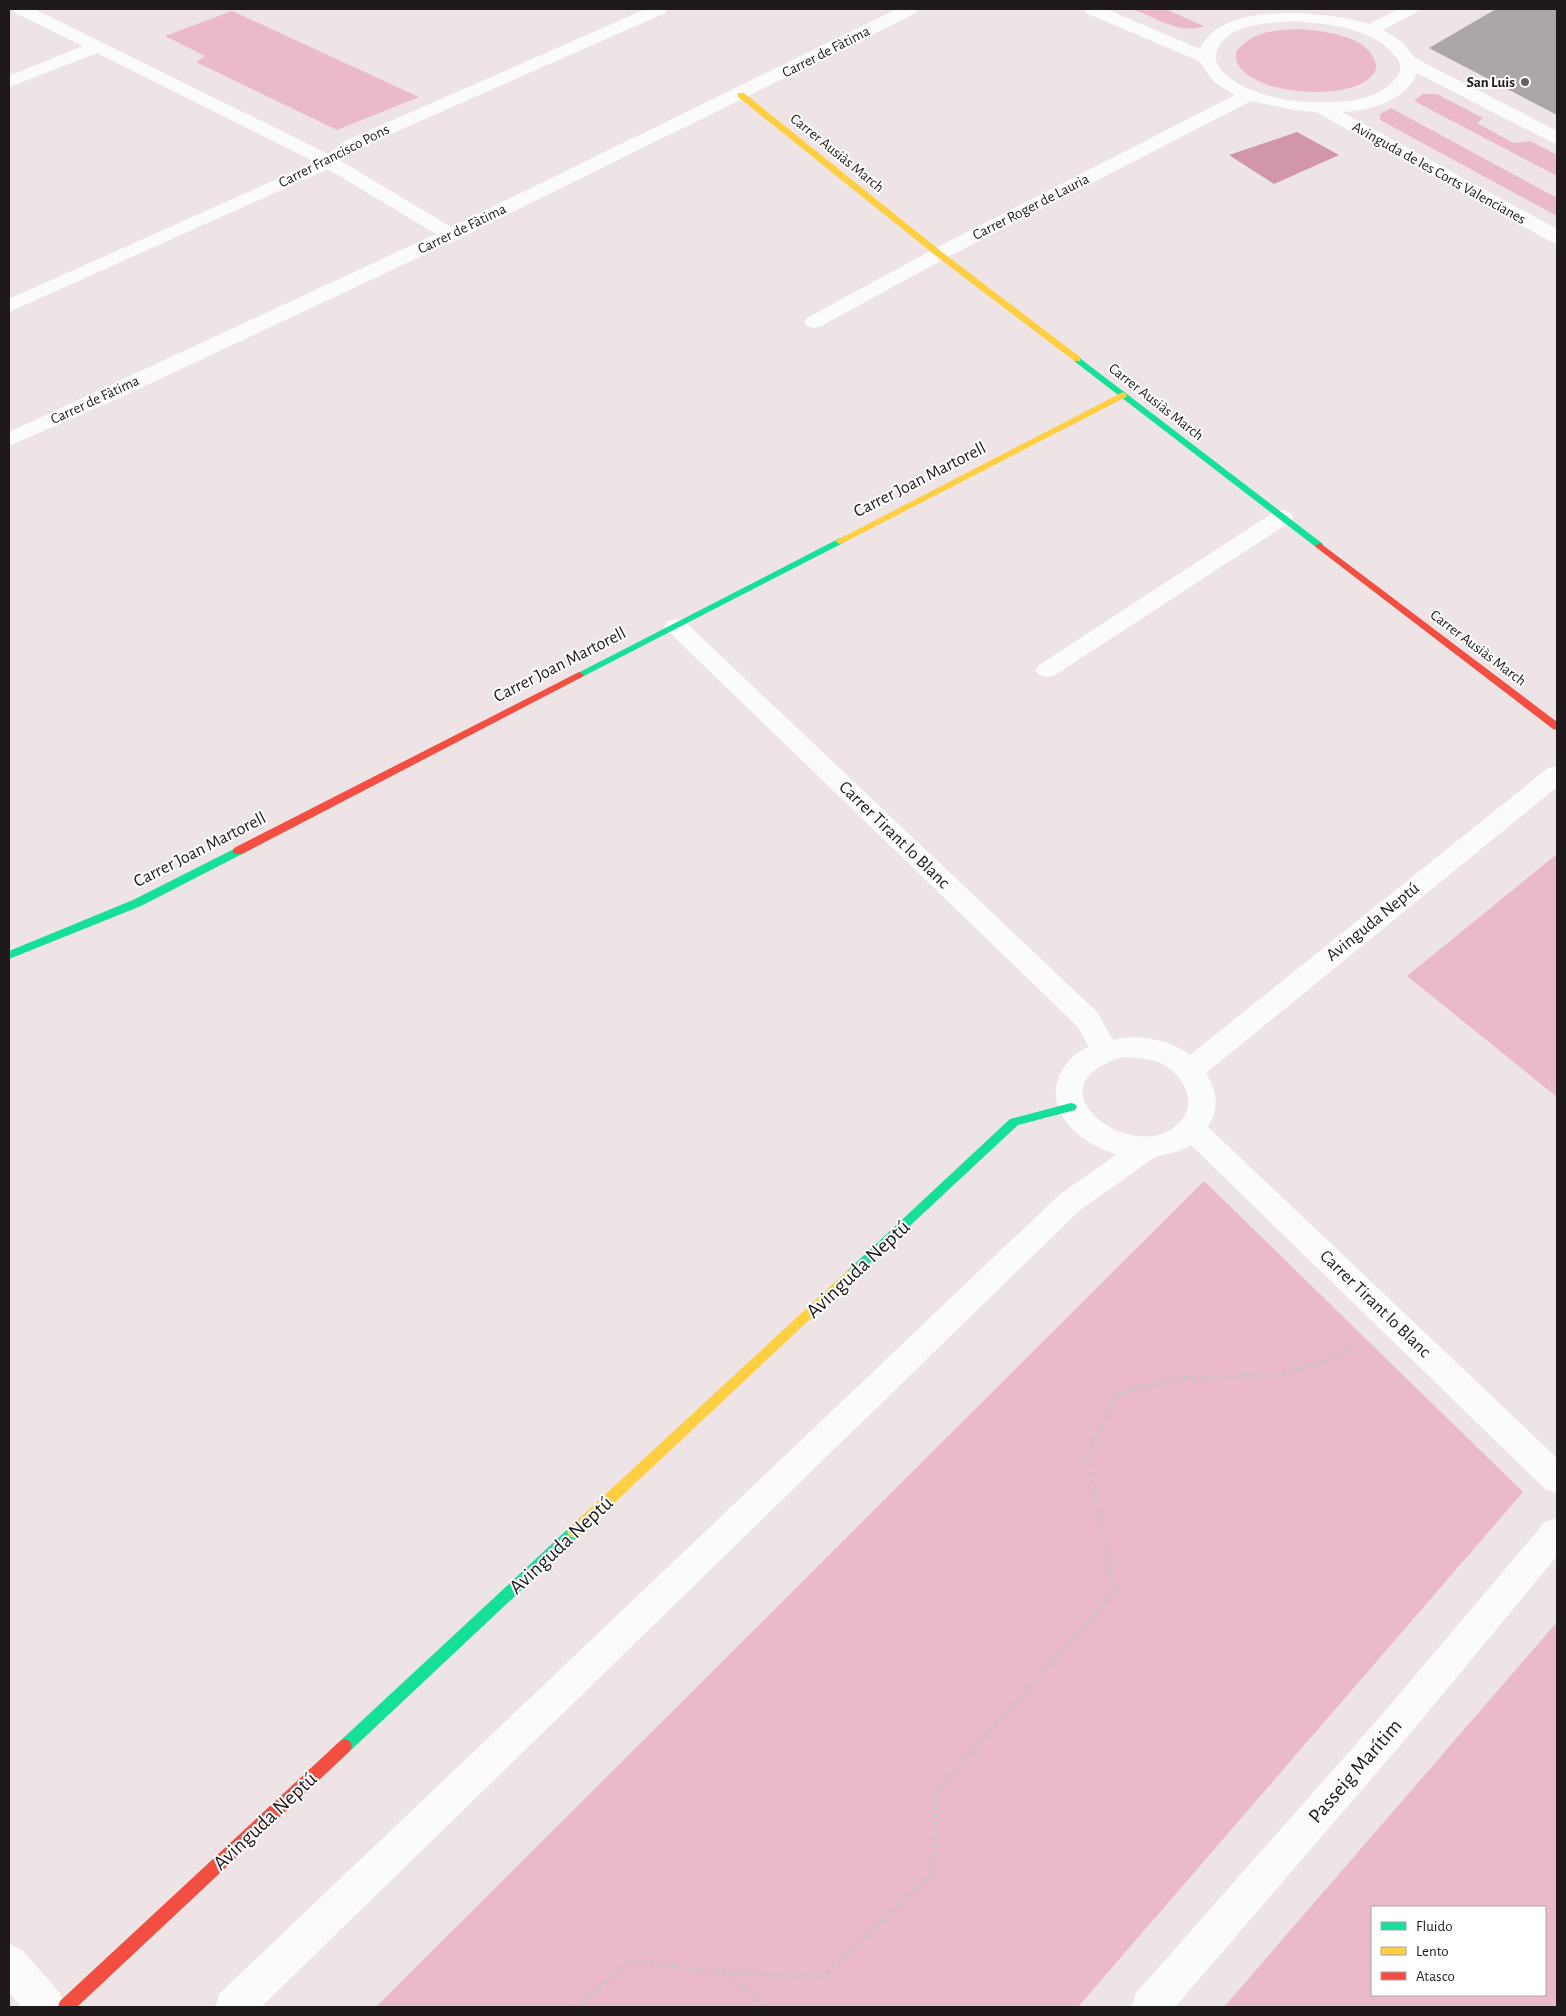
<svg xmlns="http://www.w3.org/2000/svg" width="1566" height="2016" viewBox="0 0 1566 2016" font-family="'Alegreya Sans',sans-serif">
<rect width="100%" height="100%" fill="#eee4e6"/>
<g fill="#eabac8" fill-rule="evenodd">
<path d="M1133,9H1165L1204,26C1180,35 1156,18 1133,9Z"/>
<polygon points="232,11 419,97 337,130 196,62 205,56 165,36"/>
<path d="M1302,29C1325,32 1366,35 1375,61C1379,70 1372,77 1364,82C1338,99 1253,95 1237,63C1236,60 1236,55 1236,52C1253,30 1277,30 1302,29Z"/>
<polygon points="1423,94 1437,94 1483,118 1477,123 1513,143 1530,141 1557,155 1557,176 1414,101"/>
<polygon points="1391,108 1557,198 1557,216 1380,120 1380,114"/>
<polygon points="1557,854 1557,1097 1407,976"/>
<polygon points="1204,1181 1523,1492 1078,2007 376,2007"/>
<path d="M1557,1622V2007H1224ZM1372,1907H1545V1995H1372Z"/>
</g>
<polygon fill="#d196a9" points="1297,132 1339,155 1274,184 1229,155"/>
<polygon fill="#ada6a7" points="1496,9 1557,9 1557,115 1429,48"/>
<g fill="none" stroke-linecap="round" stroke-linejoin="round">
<g stroke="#c9c6c6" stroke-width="4" stroke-dasharray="3 4.5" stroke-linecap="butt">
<polyline points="729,1974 765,2007"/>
<polyline points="576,2007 631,1961 729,1973 823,1977 934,1872 937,1790 1115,1592 1087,1456 1117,1394 1180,1378 1277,1375 1329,1361 1353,1347"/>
</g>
<g fill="#fcfbfb" fill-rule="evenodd">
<polygon points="13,9 34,9 328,154 345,141 646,9 667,9 665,13 357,149 341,161 451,227 897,9 918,9 916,13 458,239 130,393 9,446 9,432 436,234 328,169 9,312 9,299 315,162 97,53 9,87 9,76 83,46 15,13"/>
<path d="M1084,9H1106L1200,49C1221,0 1327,11 1369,24L1398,9H1418L1416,13L1383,30L1402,42L1415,58L1557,131V143L1551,142L1417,73C1406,101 1369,111 1342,112L1557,229V243L1550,241L1316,112L1294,110L1251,101L946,258L821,326L814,328L807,326L804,322L807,318L932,250L1235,95L1214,82L1199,61L1086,13ZM1294,21C1329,24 1372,27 1395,56C1402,63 1402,72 1395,79C1383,93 1367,99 1348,101C1312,105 1262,101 1231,79C1222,72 1212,63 1217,51C1227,23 1269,23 1294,21Z"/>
<polygon points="1282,510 1290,512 1293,517 1290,522 1055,675 1047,677 1039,675 1035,670 1039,665 1274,512"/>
<path d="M676,619L684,621L1097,1012L1113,1040C1137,1033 1171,1040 1190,1055L1548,768L1557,766V787L1206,1073C1217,1092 1220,1107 1208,1127L1557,1458V1493L1545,1489L1191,1145L1179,1151L1155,1157L1079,1211L261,2007H215L220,1993L1059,1195L1117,1154C1081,1145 1041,1111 1061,1072C1067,1061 1077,1051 1089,1047L1077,1026L668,631L664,626L668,621ZM1123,1057C1135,1058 1149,1058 1161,1063C1190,1079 1201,1113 1168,1131C1122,1157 1029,1085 1123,1057Z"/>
<polygon points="1557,1518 1557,1556 1403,1742 1175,2007 1131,2007 1136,1993 1379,1718 1545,1522"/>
<polygon points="9,1944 22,1950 60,1993 65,2007 21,2007 9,1992"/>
</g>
<g fill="#16e098" fill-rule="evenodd">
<polygon points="1077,356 1323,544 1323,548 1317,548 1074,361 1074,357"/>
<polygon points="840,538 843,539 843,543 582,677 576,677 574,675"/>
<polygon points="238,847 242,848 243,851 242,854 141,906 9,959 9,951 133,900"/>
<polygon points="1071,1103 1075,1104 1077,1107 1075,1110 1018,1125 855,1277 851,1279 847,1277 845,1274 847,1271 1010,1119"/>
<polygon points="574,1526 579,1528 581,1532 579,1536 350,1751 345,1753 340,1751 338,1746 340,1741 569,1528"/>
</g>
<g fill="#ffcf43" fill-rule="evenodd">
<polygon points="738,93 744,93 942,252 1080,357 1080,361 1074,361 936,256 738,97"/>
<polygon points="1123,392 1127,395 1126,397 843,543 840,544 835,541"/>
<polygon points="851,1269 855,1271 857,1274 855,1277 579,1536 574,1538 569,1536 567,1532 569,1528 847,1271"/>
</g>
<g fill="#f24e42" fill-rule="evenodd">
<polygon points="1320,543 1557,722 1557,730 1553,729 1317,548 1315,546"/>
<polygon points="579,672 582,673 584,675 582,677 242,854 234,854 233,851 234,848"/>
<polygon points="345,1739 350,1741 352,1746 350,1751 77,2007 58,2007 60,2001 340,1741"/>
</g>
</g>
<circle fill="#686062" stroke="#fff" stroke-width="2" cx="1525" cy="82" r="5"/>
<g text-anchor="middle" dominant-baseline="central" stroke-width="4" stroke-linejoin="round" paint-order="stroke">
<g font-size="15" fill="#20191b" stroke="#fff">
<text transform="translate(826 52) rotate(-27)">Carrer de Fàtima</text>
<text transform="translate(837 153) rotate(39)">Carrer Ausiàs March</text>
<text transform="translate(334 156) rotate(-27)">Carrer Francisco Pons</text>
<text transform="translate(1439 173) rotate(29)">Avinguda de les Corts Valencianes</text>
<text transform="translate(1031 207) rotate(-27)">Carrer Roger de Lauria</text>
<text transform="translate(462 229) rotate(-26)">Carrer de Fàtima</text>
<text transform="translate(95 400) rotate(-25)">Carrer de Fàtima</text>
<text transform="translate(1156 402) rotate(38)">Carrer Ausiàs March</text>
<text transform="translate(1478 648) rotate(37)">Carrer Ausiàs March</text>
</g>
<g font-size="15" font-weight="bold" fill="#20191b" stroke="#fff" text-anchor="end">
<text x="1515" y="82">San Luis</text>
</g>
<g font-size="18" fill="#20191b" stroke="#fff">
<text transform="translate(920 480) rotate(-27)">Carrer Joan Martorell</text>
<text transform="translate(560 665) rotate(-27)">Carrer Joan Martorell</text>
<text transform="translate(894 835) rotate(44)">Carrer Tirant lo Blanc</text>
<text transform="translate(200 850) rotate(-27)">Carrer Joan Martorell</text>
<text transform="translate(1373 922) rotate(-39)">Avinguda Neptú</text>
<text transform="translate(1375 1304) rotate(44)">Carrer Tirant lo Blanc</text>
</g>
<g font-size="21" fill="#20191b" stroke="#fff">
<text transform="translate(858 1269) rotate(-43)">Avinguda Neptú</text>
<text transform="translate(561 1545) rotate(-43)">Avinguda Neptú</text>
<text transform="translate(1355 1771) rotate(-49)">Passeig Marítim</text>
<text transform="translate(265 1821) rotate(-43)">Avinguda Neptú</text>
</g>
</g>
<rect width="1566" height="2016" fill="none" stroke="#20191b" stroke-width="20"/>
<rect x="1371" y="1906" width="175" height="90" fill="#ffffff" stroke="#a6a3a4"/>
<rect x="1381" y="1922" width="25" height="8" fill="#16e098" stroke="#a6a3a4"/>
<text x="1416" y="1931" font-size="15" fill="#20191b">Fluido</text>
<rect x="1381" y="1947" width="25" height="8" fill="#ffcf43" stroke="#a6a3a4"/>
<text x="1416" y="1956" font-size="15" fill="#20191b">Lento</text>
<rect x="1381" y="1972" width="25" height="8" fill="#f24e42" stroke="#a6a3a4"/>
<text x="1416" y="1981" font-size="15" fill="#20191b">Atasco</text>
</svg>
